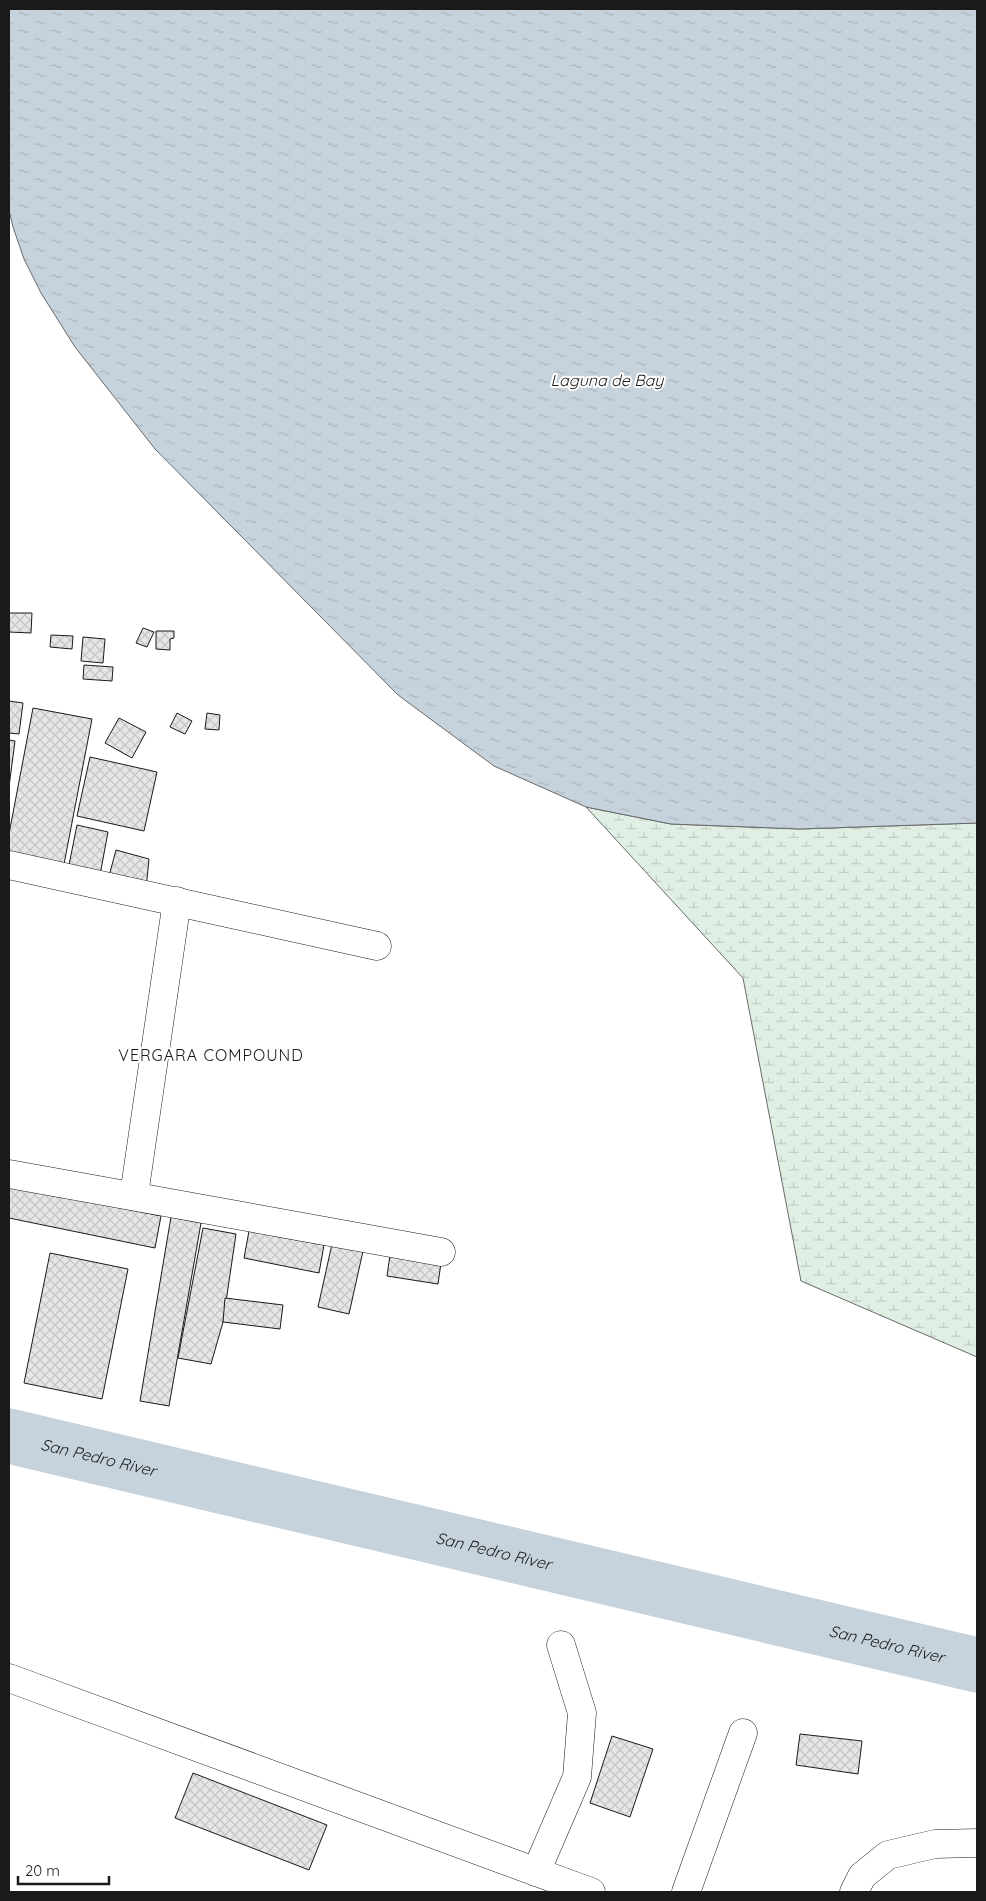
<svg xmlns="http://www.w3.org/2000/svg" width="986" height="1901" viewBox="0 0 986 1901" font-family="Quicksand,sans-serif">
<defs>
<pattern id="wetland-marsh" width="20" height="14" patternUnits="userSpaceOnUse" patternTransform="scale(1.25)"><rect width="20" height="14" fill="#e0efe3"/><path d="M1 5h8M5 5V1M11 12h8M15 12V8" fill="none" stroke="#c0ccc2"/></pattern>
<pattern id="water-ripples" width="26" height="14" patternUnits="userSpaceOnUse" patternTransform="scale(1.25)"><rect width="26" height="14" fill="#c6d2dc"/><path d="M2 4q2-2 4 0t4 0M15 11q2-2 4 0t4 0" fill="none" stroke="#aab4bc"/></pattern>
<pattern id="building-cross-hatch" width="8" height="8" patternUnits="userSpaceOnUse" patternTransform="scale(1.25)"><rect width="8" height="8" fill="#e6e6e6"/><path d="M0 0l8 8M0 8l8-8" fill="none" stroke="#c5c5c5"/></pattern>
</defs>
<rect width="100%" height="100%" fill="#fff"/>
<polygon fill="url(#wetland-marsh)" stroke="#6a6a6a" points="586,807 671,824 800,829 977,823 977,1357 801,1281 743,978"/>
<polygon fill="url(#water-ripples)" stroke="#6a6a6a" points="9,9 977,9 977,823 800,829 671,824 586,807 494,766 398,695 155,449 75,347 41,293 24,259 13,227 9,210"/>
<g fill="none" stroke-linecap="round" stroke-linejoin="round">
<path stroke="#c6d2dc" stroke-width="55" id="s1" d="M9,1436L977,1665"/>
</g>
<g fill="url(#building-cross-hatch)" stroke="#1a1a1a">
<polygon points="9,613 32,613 31,633 9,632"/>
<polygon points="143,628 154,632 147,647 136,643"/>
<polygon points="156,631 174,631 174,638 170,639 170,650 156,649"/>
<polygon points="51,635 73,636 72,649 50,647"/>
<polygon points="83,637 105,639 103,663 81,661"/>
<polygon points="84,665 113,667 112,681 83,679"/>
<polygon points="9,701 23,703 19,734 9,733"/>
<polygon points="33,708 92,719 64,864 9,853 9,834"/>
<polygon points="177,713 192,721 185,734 170,727"/>
<polygon points="207,713 220,715 219,730 205,729"/>
<polygon points="119,718 146,732 132,758 105,743"/>
<polygon points="9,740 15,741 9,787"/>
<polygon points="90,757 157,772 144,831 77,816"/>
<polygon points="77,825 108,832 100,875 69,865"/>
<polygon points="116,850 149,859 146,889 109,876"/>
<polygon points="9,1185 161,1216 155,1248 9,1218"/>
<polygon points="171,1217 201,1223 169,1406 140,1401"/>
<polygon points="203,1228 236,1234 223,1322 211,1364 178,1358"/>
<polygon points="249,1231 324,1245 319,1273 244,1258"/>
<polygon points="332,1244 363,1251 349,1314 318,1307"/>
<polygon points="50,1253 128,1269 102,1399 24,1383"/>
<polygon points="390,1255 441,1263 438,1284 387,1276"/>
<polygon points="225,1298 283,1305 280,1329 223,1322"/>
<polygon points="800,1734 862,1741 858,1774 796,1765"/>
<polygon points="612,1736 653,1749 630,1817 590,1803"/>
<polygon points="193,1773 327,1825 309,1870 175,1818"/>
</g>
<g fill="none" stroke-linecap="round" stroke-linejoin="round">
<defs>
<g id="minor">
<polyline points="9,865 377,946"/>
<polyline points="9,1174 441,1252"/>
<polyline points="134,1195 177,901"/>
<polyline points="9,1678 591,1892"/>
<polyline points="536,1872 577,1777 582,1713 561,1645"/>
<polyline points="686,1892 743,1733"/>
<polyline points="854,1892 862,1876 888,1855 935,1844 977,1843"/>
</g>
</defs>
<use href="#minor" stroke="#1a1a1a" stroke-width="29"/>
<use href="#minor" stroke="#fff" stroke-width="28"/>
</g>
<g text-anchor="middle" dominant-baseline="central" stroke-width="4" stroke-linejoin="round" paint-order="stroke">
<g font-size="16" font-style="italic" fill="#1a1a1a" stroke="#fff">
<text x="607" y="380">Laguna de Bay</text>
<text stroke="none"><textPath href="#s1" startOffset="92">San Pedro River</textPath></text>
<text stroke="none"><textPath href="#s1" startOffset="498">San Pedro River</textPath></text>
<text stroke="none"><textPath href="#s1" startOffset="902">San Pedro River</textPath></text>
</g>
<g font-size="16" letter-spacing="1" fill="#1a1a1a" stroke="#fff">
<text x="211" y="1055">VERGARA COMPOUND</text>
</g>
</g>
<rect width="986" height="1901" fill="none" stroke="#1a1a1a" stroke-width="20"/>
<path d="M18 1876v8h91v-8" fill="none" stroke="#1a1a1a" stroke-width="2.5"/>
<text x="25" y="1876" font-size="15" fill="#1a1a1a" stroke="#ffffff" stroke-width="4" paint-order="stroke">20 m</text>
</svg>
